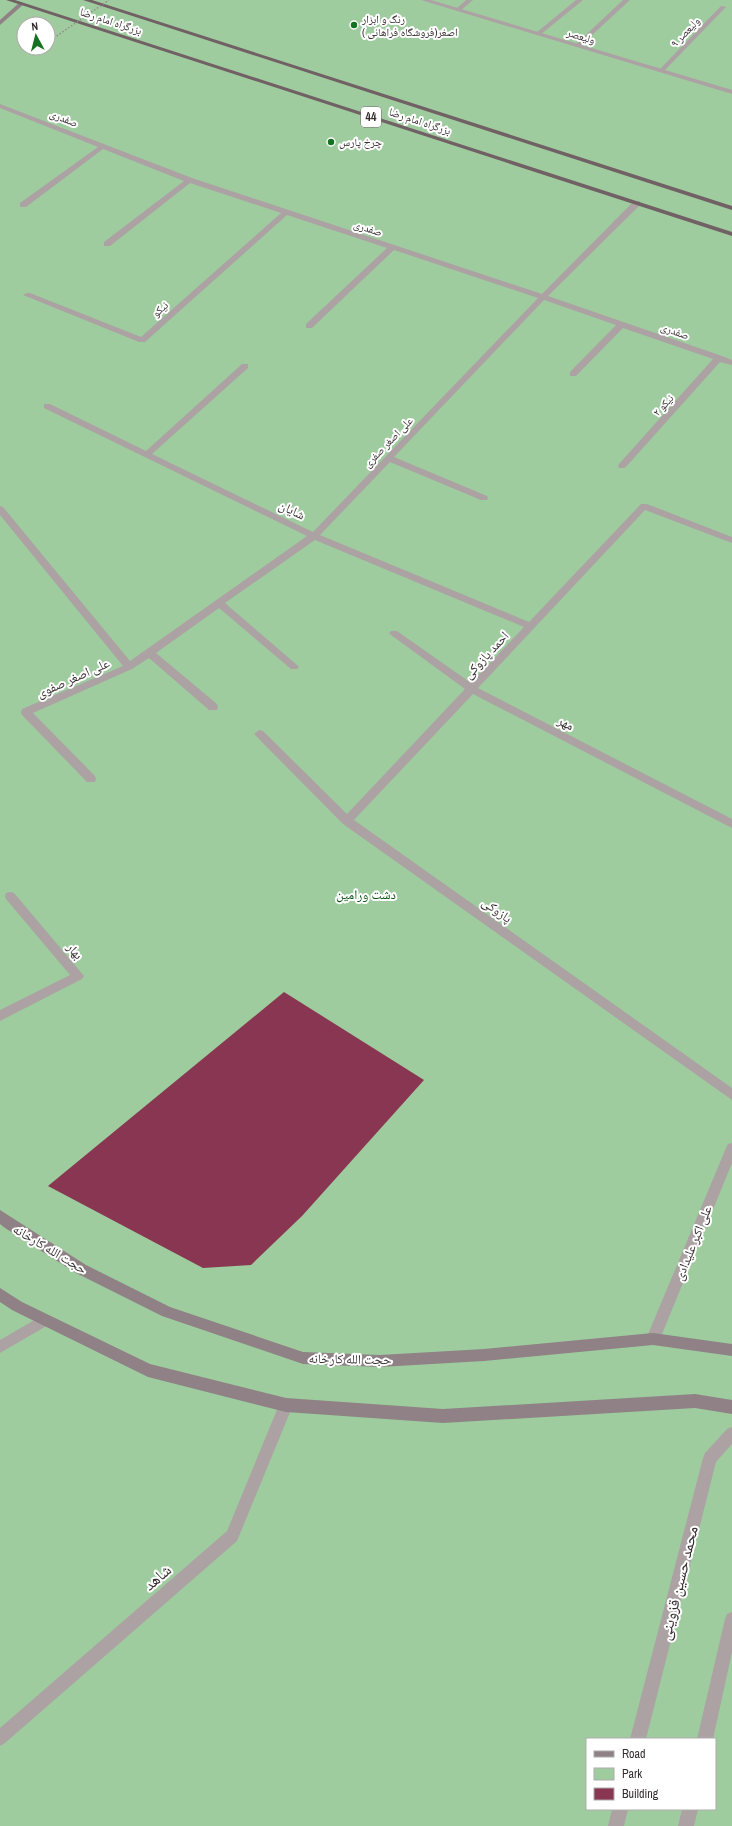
<svg xmlns="http://www.w3.org/2000/svg" width="732" height="1826" viewBox="0 0 732 1826" font-family="'Archivo Narrow','Noto Naskh Arabic',sans-serif">
<rect width="100%" height="100%" fill="#f6e0e5"/>
<path fill="#9ecc9e" fill-rule="evenodd" d="M0,0H732V1826H0ZM24,24H48V48H24ZM587,1739H715V1809H587Z"/>
<polygon fill="#883652" points="284,992 424,1080 302,1216 251,1265 203,1268 48,1186"/>
<g fill="none" stroke-linecap="round" stroke-linejoin="round">
<polyline stroke="#99898d" stroke-width="1.5" stroke-dasharray="1.5 2" stroke-linecap="butt" points="32,53 39,48"/>
<g fill="#aca2a4" fill-rule="evenodd">
<polygon points="466,0 473,0 460,11 456,11 456,9"/>
<polygon points="576,0 583,0 540,35 536,35 536,33"/>
<polygon points="623,0 630,0 579,47 575,47 575,45"/>
<polygon points="721,6 726,7 663,72 659,72 659,70"/>
<polygon points="0,104 192,178 542,294 634,201 640,201 640,205 548,296 722,356 732,360 732,365 720,362 625,468 619,468 618,466 619,464 713,359 623,328 576,376 570,376 570,372 616,325 544,300 394,457 487,496 488,498 487,500 481,500 390,462 320,535 529,622 641,504 647,504 732,537 732,543 645,510 478,688 732,819 732,828 473,694 354,820 732,1088 732,1100 343,824 254,734 259,730 263,731 347,814 465,689 391,635 389,633 391,631 397,631 471,683 524,627 315,540 225,603 297,665 299,667 297,669 291,669 219,608 156,653 217,704 218,707 217,710 209,710 149,658 132,669 33,713 95,776 96,779 95,782 87,782 22,715 21,712 22,709 123,666 0,515 0,506 3,507 130,661 307,536 44,408 44,404 50,404 146,451 242,364 248,364 248,368 152,454 313,532 538,298 394,250 312,328 306,328 306,324 387,248 287,215 145,342 139,342 23,295 27,293 30,293 141,337 281,213 190,183 110,246 104,246 104,242 184,181 103,149 26,207 20,207 20,203 98,147 0,108"/>
<polygon points="10,892 14,893 84,976 82,979 0,1021 0,1010 70,975 6,899 5,896 6,893"/>
<polygon points="732,1143 732,1163 660,1339 658,1343 653,1345 648,1343 646,1339 726,1148 728,1144"/>
<polygon points="45,1314 50,1316 52,1320 50,1324 0,1353 0,1340"/>
<polygon points="286,1398 291,1400 293,1405 237,1541 5,1743 0,1746 0,1728 227,1531 281,1400"/>
</g>
<g fill="#aca2a4" fill-rule="evenodd">
<polygon points="421,0 431,0 732,90 732,94"/>
<polygon points="732,1427 732,1444 716,1462 646,1739 630,1739 703,1458 705,1453 727,1429"/>
<polygon points="732,1612 732,1652 713,1739 697,1739 725,1619 727,1614"/>
<polygon points="612,1809 628,1809 624,1826 608,1826"/>
<polygon points="682,1809 698,1809 694,1826 678,1826"/>
</g>
<g fill="#8f8185" fill-rule="evenodd">
<polygon points="19,3 24,4 0,25 0,20"/>
<polygon points="0,1210 86,1265 170,1307 303,1352 380,1355 484,1349 653,1333 732,1344 732,1356 653,1345 484,1361 380,1367 303,1364 162,1316 76,1273 5,1228 0,1224"/>
<polygon points="0,1288 22,1302 150,1364 286,1398 443,1409 695,1394 732,1400 732,1414 695,1408 443,1423 286,1412 148,1377 12,1310 0,1302"/>
</g>
<g fill="#716064" fill-rule="evenodd">
<polygon points="6,0 15,0 732,232 732,236"/>
<polygon points="83,0 92,0 732,206 732,210"/>
</g>
<polyline stroke="#99898d" stroke-width="1.5" stroke-dasharray="1.5 2" stroke-linecap="butt" points="48,42 109,0"/>
</g>
<g fill="#157220" stroke="#fff" stroke-width="1.5">
<circle cx="354" cy="25" r="4"/>
<circle cx="331" cy="142" r="4"/>
</g>
<g text-anchor="middle" dominant-baseline="central" stroke-width="4" stroke-linejoin="round" paint-order="stroke">
<g font-size="11" fill="#352c2e" stroke="#fff" text-anchor="start">
<text x="362" y="19">رنگ و ابزار<tspan x="362" dy="13">اصغر(فروشگاه فراهانی )</tspan></text>
<text x="339" y="142">چرخ پارس</text>
</g>
<g font-size="11" fill="#352c2e" stroke="#fff">
<text transform="translate(111 21) rotate(18)">بزرگراه امام رضا</text>
<text transform="translate(685 32) rotate(-46)">ولیعصر ۹</text>
<text transform="translate(581 36) rotate(17)">ولیعصر</text>
<text transform="translate(64 118) rotate(22)">صفدری</text>
<text transform="translate(420 121) rotate(18)">بزرگراه امام رضا</text>
<text transform="translate(368 228) rotate(18)">صفدری</text>
<text transform="translate(160 309) rotate(-42)">نیکو</text>
<text transform="translate(675 331) rotate(20)">صفدری</text>
<text transform="translate(663 405) rotate(-48)">نیکو ۲</text>
<text transform="translate(388 442) rotate(-46)">علی اصغر صفری</text>
</g>
<rect fill="#fff" stroke="#726b6d" stroke-width="1" x="361" y="107" width="20" height="20" rx="3"/>
<g font-size="12" font-weight="bold" fill="#352c2e">
<text x="371" y="117">44</text>
</g>
<g font-size="13" fill="#352c2e" stroke="#fff">
<text transform="translate(292 510) rotate(26)">شایان</text>
<text transform="translate(486 655) rotate(-47)">احمد پازوکی</text>
<text transform="translate(73 678) rotate(-24)">علی اصغر صفوی</text>
<text transform="translate(566 723) rotate(27)">مهر</text>
<text transform="translate(497 910) rotate(36)">پازوکی</text>
<text transform="translate(75 951) rotate(50)">بهار</text>
<text transform="translate(693 1243) rotate(-68)">علی اکبر علیدادی</text>
<text transform="translate(50 1249) rotate(31)">حجت الله کارخانه</text>
<text transform="translate(350 1359) rotate(1)">حجت الله کارخانه</text>
</g>
<g font-size="13" fill="#0c5314" stroke="#fff">
<text x="366" y="894">دشت ورامین</text>
</g>
<g font-size="16" fill="#352c2e" stroke="#fff">
<text transform="translate(157 1577) rotate(-41)">شاهد</text>
<text transform="translate(678 1583) rotate(-76)">محمد حسین قزوینی</text>
</g>
</g>
<rect x="586" y="1738" width="130" height="72" fill="#ffffff" stroke="#aeabab"/>
<rect x="594" y="1751" width="20" height="6" fill="#8f8185" stroke="#aeabab"/>
<text x="622" y="1758" font-size="12" fill="#352c2e">Road</text>
<rect x="594" y="1768" width="20" height="12" fill="#9ecc9e" stroke="#aeabab"/>
<text x="622" y="1778" font-size="12" fill="#352c2e">Park</text>
<rect x="594" y="1788" width="20" height="12" fill="#883652" stroke="#aeabab"/>
<text x="622" y="1798" font-size="12" fill="#352c2e">Building</text>
<g transform="translate(36 36) rotate(353)"><circle r="19" fill="#ffffff" stroke="#aeabab"/>
<path d="M0-3L7 15L0 10L-7 15Z" fill="#157220"/>
<text y="-6" font-size="11" font-weight="bold" text-anchor="middle" fill="#352c2e">N</text>
</g>
</svg>
